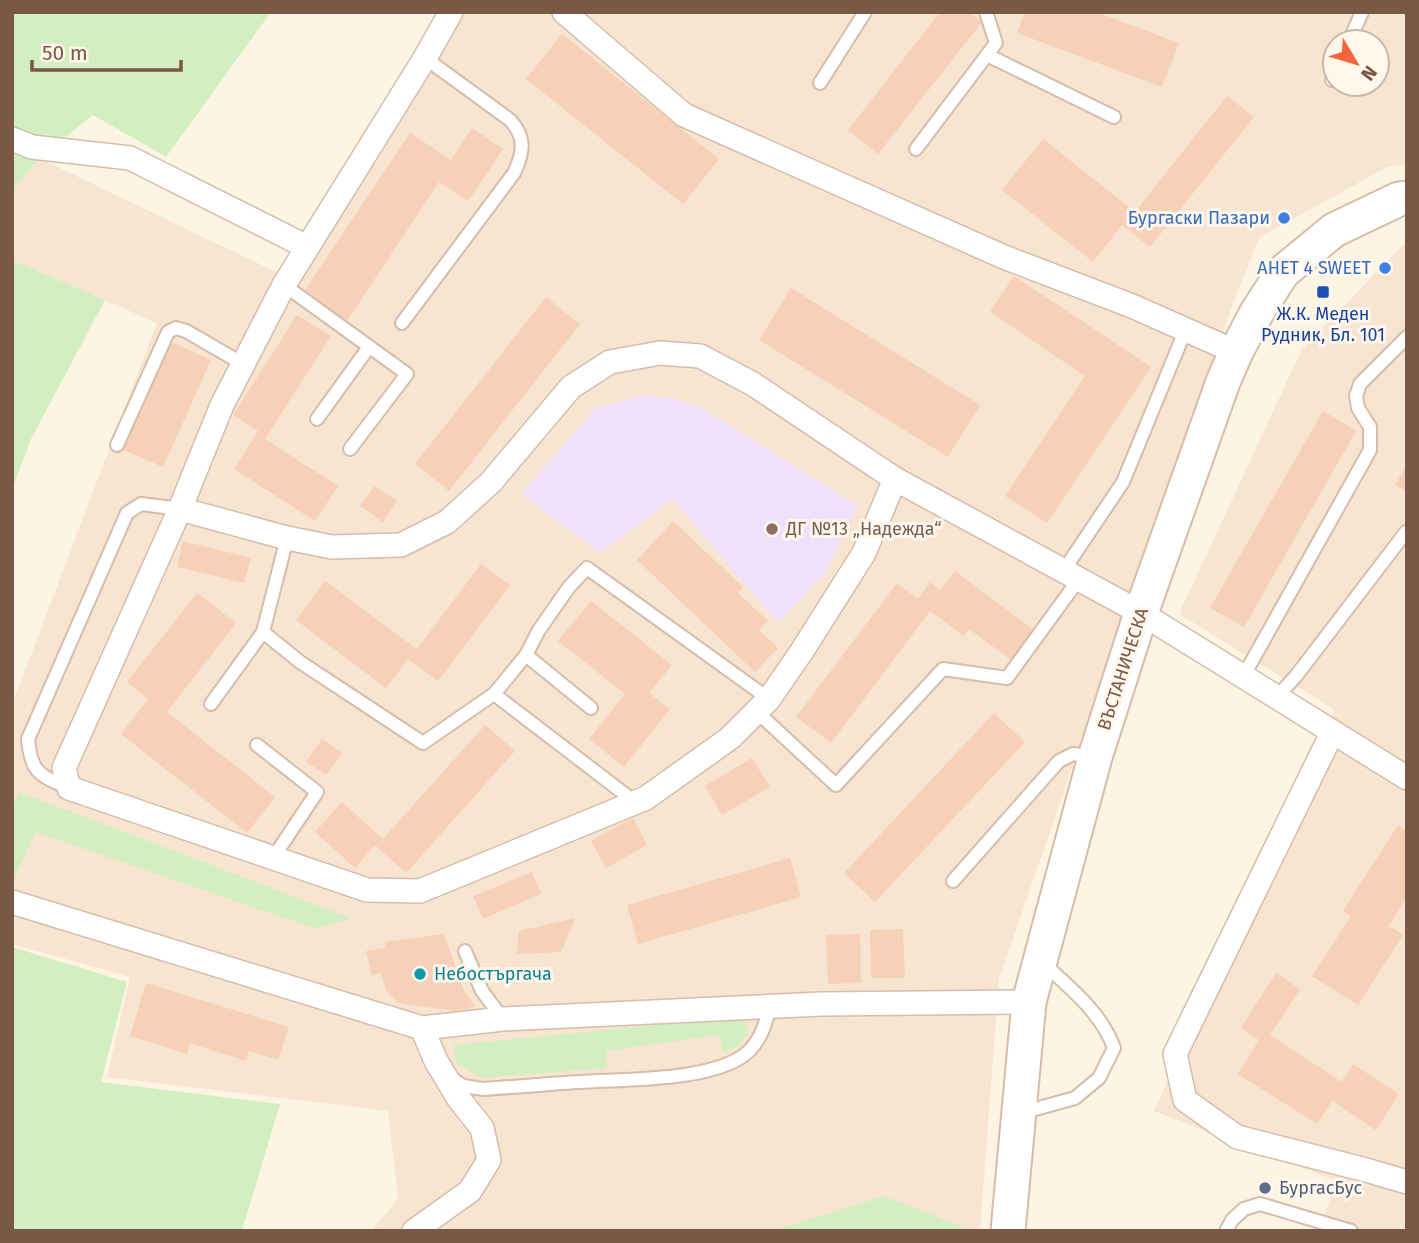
<svg xmlns="http://www.w3.org/2000/svg" width="1419" height="1243" viewBox="0 0 1419 1243" font-family="'Fira Sans',sans-serif">
<rect width="100%" height="100%" fill="#fef4e3"/>
<g fill="#f7e5d1" fill-rule="evenodd">
<path d="M456,12H1407V165L1389,166L1259,238L1232,306L999,979L980,1231H372L398,1198L388,1111L107,1077L130,977L12,944V705L157,323L12,260V191L39,158L299,283ZM1335,42H1377V84H1335Z"/>
<polygon points="1403,245 1407,245 1407,1231 1318,1231 1337,1181 1154,1111 1335,710 1179,614 1302,349"/>
</g>
<polygon fill="#f1e0fb" points="645,395 675,399 700,407 858,506 825,573 778,623 673,499 600,553 521,494 596,408"/>
<g fill="#d3eec0">
<polygon points="12,12 271,12 166,157 93,115 39,158 12,191"/>
<polygon points="12,260 105,300 31,439 12,490"/>
<polygon points="19,792 351,918 316,929 35,832 14,879 12,878 12,807"/>
<polygon points="12,947 127,982 101,1082 280,1104 242,1231 12,1231"/>
<polygon points="727,1018 746,1022 749,1033 736,1047 723,1053 719,1035 606,1051 607,1068 482,1078 456,1063 454,1045"/>
<polygon points="884,1196 973,1231 772,1231"/>
</g>
<g fill="#f7d0b8">
<polygon points="940,12 970,12 982,22 878,154 848,130"/>
<polygon points="1025,12 1096,12 1179,43 1162,87 1017,33"/>
<polygon points="562,34 719,159 683,204 526,79"/>
<polygon points="1227,96 1254,117 1150,247 1122,225 1093,262 1002,190 1043,139 1135,212"/>
<polygon points="472,128 503,149 468,201 439,182 347,321 303,293 410,133 451,160"/>
<polygon points="1014,276 1151,367 1047,523 1005,496 1085,376 990,312"/>
<polygon points="791,288 980,405 948,457 759,340"/>
<polygon points="546,297 580,324 449,491 415,464"/>
<polygon points="297,315 331,336 265,439 338,486 315,521 234,469 258,431 233,415"/>
<polygon points="171,342 211,360 163,467 123,450"/>
<polygon points="1323,411 1356,431 1244,627 1210,608"/>
<polygon points="1407,465 1407,492 1395,485"/>
<polygon points="375,486 397,501 383,522 360,506"/>
<polygon points="673,521 743,587 738,593 768,621 759,630 778,648 755,672 637,560"/>
<polygon points="183,541 251,558 244,583 177,567"/>
<polygon points="481,564 510,585 438,681 408,659 386,688 296,620 325,581 417,649"/>
<polygon points="955,571 1034,630 1011,660 969,629 964,636 930,611 831,743 796,717 897,583 918,599 930,582 940,590"/>
<polygon points="197,593 236,623 167,712 275,797 247,833 121,734 148,699 127,682"/>
<polygon points="591,601 672,665 649,693 670,709 624,767 589,739 625,694 558,641"/>
<polygon points="994,713 1025,742 875,902 844,873"/>
<polygon points="485,725 515,751 406,873 375,845 355,868 315,832 342,802 383,839"/>
<polygon points="322,739 342,753 326,775 306,762"/>
<polygon points="752,758 770,787 722,815 705,786"/>
<polygon points="633,818 647,845 606,868 591,841"/>
<polygon points="1398,825 1407,831 1407,897 1389,926 1403,935 1358,1005 1312,976 1351,916 1343,911"/>
<polygon points="790,858 801,897 638,944 627,905"/>
<polygon points="532,872 541,894 483,919 473,896"/>
<polygon points="575,918 561,952 517,954 519,931"/>
<polygon points="903,929 905,978 871,978 870,930"/>
<polygon points="444,934 464,991 475,1007 454,1011 398,1003 387,992 380,972 372,976 366,951 385,948 385,942"/>
<polygon points="860,934 861,983 828,984 826,935"/>
<polygon points="1276,973 1300,989 1270,1035 1342,1082 1353,1064 1399,1094 1376,1130 1332,1101 1317,1124 1238,1074 1259,1040 1241,1028"/>
<polygon points="146,983 289,1027 278,1060 249,1051 246,1061 190,1043 187,1054 130,1036"/>
</g>
<g fill="none" stroke-linecap="round" stroke-linejoin="round">
<defs>
<g id="service">
<polyline points="1349,42 1362,12"/>
<polyline points="987,55 1114,117"/>
<polyline points="1332,80 1335,73"/>
<polyline points="820,83 865,12"/>
<polyline points="916,149 996,43 986,12"/>
<polyline points="284,285 407,374 350,449"/>
<path d="M402,323L514,173C524,152 526,137 510,120L425,58"/>
<polyline points="317,419 369,347"/>
<polyline points="117,445 168,332 176,328 186,331 243,364"/>
<polyline points="1064,570 1123,482 1185,331"/>
<polyline points="263,632 300,662 423,743 494,694 635,802"/>
<polyline points="526,655 591,708"/>
<polyline points="1243,677 1370,450 1370,427 1358,408 1356,396 1360,384 1407,337"/>
<polyline points="494,694 526,655 539,630 569,587 587,568 769,699"/>
<polyline points="1276,698 1296,676 1406,532"/>
<polyline points="211,704 263,632 287,538"/>
<polyline points="758,713 836,785 943,669 1007,678 1079,579"/>
<polyline points="257,745 317,792 273,858"/>
<path d="M69,788C39,775 31,773 28,739L127,513L141,504L180,509"/>
<polyline points="953,881 1059,761 1073,754 1095,757"/>
<polyline points="465,951 482,991 503,1019"/>
<path d="M451,1078L463,1086L483,1089C515,1087 547,1084 579,1082C622,1079 719,1082 750,1050C762,1037 766,1022 770,1006"/>
<path d="M1021,1113L1075,1098L1099,1078L1114,1048C1101,1012 1070,988 1043,963"/>
<polyline points="1226,1231 1232,1220 1244,1209 1260,1204 1351,1231"/>
</g>
<g id="minor">
<polyline points="451,12 425,58 284,285 222,405 180,509 64,768 69,788 367,890 420,891 646,798 730,738 769,699 802,651 864,553 895,479"/>
<polyline points="564,12 684,115 1004,257 1132,306 1236,352"/>
<polyline points="12,139 32,147 130,158 307,247"/>
<polyline points="180,509 287,538 332,547 401,545 447,522 491,482 571,387 610,362 660,353 700,356 753,384 895,479 1141,613 1407,778"/>
<polyline points="1332,733 1175,1054 1185,1100 1237,1137 1366,1170 1407,1182"/>
<polyline points="12,902 422,1028 503,1019 822,1004 1029,1002"/>
<polyline points="414,1231 470,1191 489,1160 482,1128 459,1099 436,1061 422,1028"/>
</g>
<polyline id="secondary" points="1008,1231 1029,1002 1095,757 1141,613 1223,382 1236,352 1257,312 1283,272 1334,230 1399,199 1407,198"/>
</defs>
<use href="#service" stroke="#d4bdab" stroke-width="16"/>
<use href="#minor" stroke="#d4bdab" stroke-width="26"/>
<use href="#secondary" stroke="#d7bca8" stroke-width="37"/>
<use href="#service" stroke="#fff" stroke-width="12"/>
<use href="#minor" stroke="#fff" stroke-width="23"/>
<use href="#secondary" stroke="#fff" stroke-width="33"/>
</g>
<g fill="#3f7fe0" stroke="#fff7ec" stroke-width="2.5">
<circle cx="1284" cy="218" r="7"/>
<circle cx="1385" cy="268" r="7"/>
</g>
<rect fill="#1a4fb4" stroke="#fff7ec" stroke-width="2.5" x="1316" y="285" width="14" height="14" rx="3.5"/>
<circle fill="#8d6e63" stroke="#fff7ec" stroke-width="2.5" cx="772" cy="529" r="7"/>
<circle fill="#0f9aa8" stroke="#fff7ec" stroke-width="2.5" cx="420" cy="974" r="7"/>
<circle fill="#5c6f8a" stroke="#fff7ec" stroke-width="2.5" cx="1265" cy="1188" r="7"/>
<g text-anchor="middle" dominant-baseline="central" stroke-width="6" stroke-linejoin="round" paint-order="stroke">
<g font-size="18" fill="#366cbe" stroke="#fff7ec" text-anchor="end">
<text x="1270" y="218">Бургаски Пазари</text>
<text x="1371" y="268">АНЕТ 4 SWEET</text>
</g>
<g font-size="18" fill="#164399" stroke="#fff7ec">
<text x="1323" y="314">Ж.К. Меден<tspan x="1323" dy="21">Рудник, Бл. 101</tspan></text>
</g>
<g font-size="18" fill="#785e54" stroke="#fff7ec" text-anchor="start">
<text x="786" y="529">ДГ №13 „Надежда“</text>
</g>
<g font-size="18" fill="#7a5846" stroke="#fff7ec">
<text transform="translate(1123 669) rotate(-72)">ВЪСТАНИЧЕСКА</text>
</g>
<g font-size="18" fill="#0d838f" stroke="#fff7ec" text-anchor="start">
<text x="434" y="974">Небостъргача</text>
</g>
<g font-size="18" fill="#4e5e75" stroke="#fff7ec" text-anchor="start">
<text x="1279" y="1188">БургасБус</text>
</g>
</g>
<rect width="1419" height="1243" fill="none" stroke="#7a5846" stroke-width="28"/>
<g transform="translate(1356 63) rotate(128)"><circle r="33" fill="#fff7ec" stroke="#cab7aa" stroke-width="2"/>
<path d="M0-5L12 26L0 18L-12 26Z" fill="#f5643c"/>
<text y="-10" font-size="19" font-weight="bold" text-anchor="middle" fill="#7a5846">N</text>
</g>
<path d="M32 60v10h149v-10" fill="none" stroke="#7a5846" stroke-width="3.5"/>
<text x="42" y="60" font-size="21" fill="#7a5846" stroke="#fff7ec" stroke-width="5" paint-order="stroke">50 m</text>
</svg>
